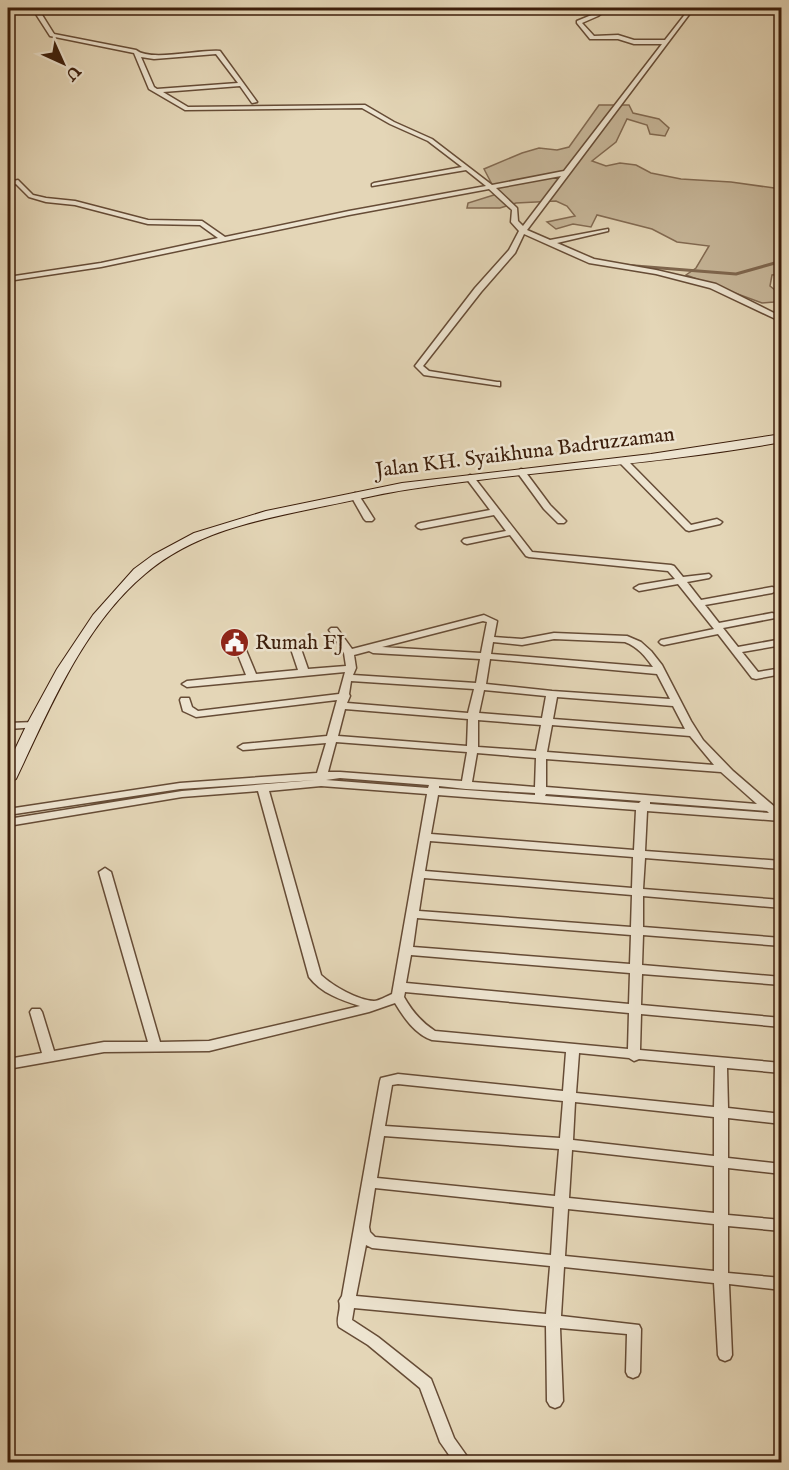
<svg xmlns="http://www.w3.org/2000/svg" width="789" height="1470" viewBox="0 0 789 1470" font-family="'IM FELL English',serif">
<rect width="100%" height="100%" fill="#e4d6b7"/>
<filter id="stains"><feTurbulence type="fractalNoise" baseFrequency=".00333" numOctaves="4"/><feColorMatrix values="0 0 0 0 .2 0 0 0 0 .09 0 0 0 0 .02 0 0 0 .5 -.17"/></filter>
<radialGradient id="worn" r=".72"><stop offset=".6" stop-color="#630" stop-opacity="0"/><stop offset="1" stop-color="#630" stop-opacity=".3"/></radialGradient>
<polygon fill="#c7b79a" stroke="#826a52" stroke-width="1.5" points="599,105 629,105 633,113 659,119 669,128 665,136 650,134 647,125 627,119 616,142 592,161 606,166 620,163 636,165 651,173 681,179 731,182 781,189 781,274 772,275 770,286 781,295 774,302 762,303 686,275 696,268 709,246 677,242 652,229 597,215 591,227 573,224 556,229 547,222 575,216 567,206 556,201 516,203 500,208 467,208 468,203 497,194 484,169 522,153 539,148 557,150 569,147"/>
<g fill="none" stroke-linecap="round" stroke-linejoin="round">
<polyline stroke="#7f674f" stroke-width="3" points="623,265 736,274 782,261"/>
<defs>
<g id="minor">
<path d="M32,8H59L57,10H39L54,34L136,50C150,62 200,49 220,51L257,102L252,103L240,86L163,92L188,107L365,105L394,122L432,139L492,185L564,171L662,44H634L618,39H590L577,23V21L594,14L600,9V8H605L606,10L598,16L582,23L594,36L618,35L634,40H665L690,8H694L527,230L550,240L608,229V231L557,243L594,259L656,270L716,284L782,317V322L710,288L656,274L589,263L524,234L515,253L481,292L423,366L429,371L497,382H500V386L424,375L415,366L475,288L509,250L519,231L511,222L512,210L489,189L349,215L101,267L8,281V277L101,263L218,238L200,225L148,224L75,205L46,202L29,197L16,184L8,186V182L18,180L33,195L46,198L75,201L148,220L202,221L225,237L349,211L486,186L466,170L372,186V184L374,183L462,167L428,141L390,124L362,108L185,110L149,89L134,53L50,36ZM216,54L238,83L157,89L154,87L141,57L154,59ZM561,176L523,226L518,221L517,208L496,188Z"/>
<polygon points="624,459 627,460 691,525 717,519 722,522 720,524 689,531 686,530 621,464 621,460"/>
<polygon points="521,469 524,470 550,505 566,521 564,523 558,523 544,509 517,472"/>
<polygon points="470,475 473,476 532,552 671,565 674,566 683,577 709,574 711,576 709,578 687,582 701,600 772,587 775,588 777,590 772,593 705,605 719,623 772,613 775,614 777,616 775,618 723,628 738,647 782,639 782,645 742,652 758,672 782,668 782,674 756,679 752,678 718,634 664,645 661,644 659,642 661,640 714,629 678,584 639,591 634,588 639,585 675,579 668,571 529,557 526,556 510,535 467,544 464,543 462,541 464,539 506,531 494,515 421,529 418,528 416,526 418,524 421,523 490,510 466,478"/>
<polygon points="355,493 358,494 374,519 372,521 366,521 364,519 351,496"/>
<path d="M484,615L497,621L494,637L522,639L554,633L627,636L641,642L651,651L662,665L691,721L703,740L733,771L776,808L778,810L774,813L782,814L781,821L647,811L645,851L782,861V869L645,858L643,889L782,900V908L643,896V927L782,938V946L643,935L642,965L782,977V985L642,974L641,1005L782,1018V1027L641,1014L640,1050L782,1063V1073L727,1068L728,1108L782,1114V1124L728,1118V1158L782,1164V1174L728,1168V1215L782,1220V1231L728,1226V1273L782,1278V1290L729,1284L732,1355L730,1359L725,1361L720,1359L718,1355L714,1283L564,1267L561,1316L639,1325L641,1329L640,1372L638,1376L633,1378L628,1376L626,1372L627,1334L560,1328L563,1401L560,1406L555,1408L550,1406L547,1401L546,1326L354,1308L352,1320L378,1337L431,1379L454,1438L471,1462H454L440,1442L420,1388L368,1345L339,1327C335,1319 342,1310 339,1301L342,1296L380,1081L381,1078L398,1074L563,1091L566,1052L432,1040C415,1034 404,1018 395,1003L369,1012L209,1051L104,1052L8,1069V1059L42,1053L30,1012L32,1009H40L42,1012L54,1051L104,1042H148L99,872L105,868L111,872L160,1042L209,1041L360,1006C341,1000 321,993 309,977L258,791L182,797L8,826V819L182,791L316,780L180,789L8,815V809L180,783L317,773L326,743L243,750L238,747L243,744L327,736L337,700L196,717L183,711L180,700L181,698H189L192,707L198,711L339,694L345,672L187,687L182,684L187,681L246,675L236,650L241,647L246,650L256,674L298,670L289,643L294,640L299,643L308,669L346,666L344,653L329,630L331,628H337L352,649ZM483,621L487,622L481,653L382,647ZM554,639L625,642C638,647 645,656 653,667L491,654L493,642L522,645ZM369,651L373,653L480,659L476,683L353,675L356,668L354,655ZM490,659L657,674L670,699L552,691L486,684ZM351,681L474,689L468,713L347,703L350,696L349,694ZM484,690L546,696L542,718L479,713ZM557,697L673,706L685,729L553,719ZM345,709L468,719L467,746L338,736ZM478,720L541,725L536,751L478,747ZM552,725L690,736L714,765L547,752ZM336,742L467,752L462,781L340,772H328ZM477,753L536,758L535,787L472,782ZM546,759L721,772L757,804L546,787ZM340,778L429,785L428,788L326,780ZM321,786L427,794L392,994C387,996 379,1001 374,1001C357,1000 333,986 321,975L269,791ZM439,786L466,789L535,793V795L439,788ZM546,794L641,801L639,803L545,796ZM438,795L636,810L634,850L431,834ZM650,802L767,811L769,813L650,804ZM430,841L633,857L632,888L425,871ZM424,878L632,895L631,927L419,911ZM417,918L631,935L630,964L413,947ZM411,955L630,973L629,1004L406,983ZM405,992L629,1013L628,1049L435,1031C421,1022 412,1011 404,997ZM579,1053L629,1058L634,1061L639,1059L715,1066L714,1107L576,1093ZM398,1084L563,1101L560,1138L385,1126L392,1085ZM575,1102L714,1117V1156L573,1140ZM384,1136L559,1149L555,1196L377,1178ZM572,1150L714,1166V1213L569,1198ZM375,1188L554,1207L551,1255L375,1237L370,1232L369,1227ZM568,1209L714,1224V1271L565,1256ZM366,1245L372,1248L550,1266L546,1314L356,1296Z"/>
<polygon points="35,722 40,725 39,727 8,729 8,723"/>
</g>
<path id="secondary" d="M782,434V442C661,464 539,470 418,488C387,492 356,500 325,506C262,519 195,531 145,574C83,626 50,708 16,779L8,784V764L27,724L57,669L93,615L134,569L153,555L194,533L266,511L402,483L651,454Z"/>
</defs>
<use href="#minor" stroke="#664c36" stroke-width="3"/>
<use href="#secondary" stroke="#3c1e0b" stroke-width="2"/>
<use href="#minor" fill="#ede4d0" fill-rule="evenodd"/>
<use href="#secondary" fill="#ede4d0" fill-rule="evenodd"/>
</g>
<defs>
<symbol id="civic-disc" viewBox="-11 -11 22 22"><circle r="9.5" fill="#8f2418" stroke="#ede4d0"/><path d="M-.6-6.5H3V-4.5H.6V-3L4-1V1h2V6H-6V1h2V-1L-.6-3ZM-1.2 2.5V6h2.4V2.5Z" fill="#fff"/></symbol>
</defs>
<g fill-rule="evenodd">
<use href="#civic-disc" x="218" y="626" width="33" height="33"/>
</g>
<g text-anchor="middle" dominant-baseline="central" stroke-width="5" stroke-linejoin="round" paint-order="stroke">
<g font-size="21" fill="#3c1e0b" stroke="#ede4d0">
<text transform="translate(525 453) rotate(-7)">Jalan KH. Syaikhuna Badruzzaman</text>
</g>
<g font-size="21" fill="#3c1e0b" stroke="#ede4d0" text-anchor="start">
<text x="255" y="643">Rumah FJ</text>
</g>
</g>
<rect width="789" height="1470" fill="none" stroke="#e4d6b7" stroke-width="30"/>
<rect x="9" y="9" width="771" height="1452" fill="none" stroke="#3c1e0b" stroke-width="3"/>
<rect x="15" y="15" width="759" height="1440" fill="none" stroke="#3c1e0b" stroke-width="1.5"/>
<g transform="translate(63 63) rotate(135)" stroke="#ede4d0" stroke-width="4.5" paint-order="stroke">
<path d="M0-4.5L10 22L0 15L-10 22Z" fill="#3c1e0b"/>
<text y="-9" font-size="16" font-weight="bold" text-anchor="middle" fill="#3c1e0b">U</text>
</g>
<rect width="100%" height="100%" filter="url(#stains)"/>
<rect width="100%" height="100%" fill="url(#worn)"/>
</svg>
